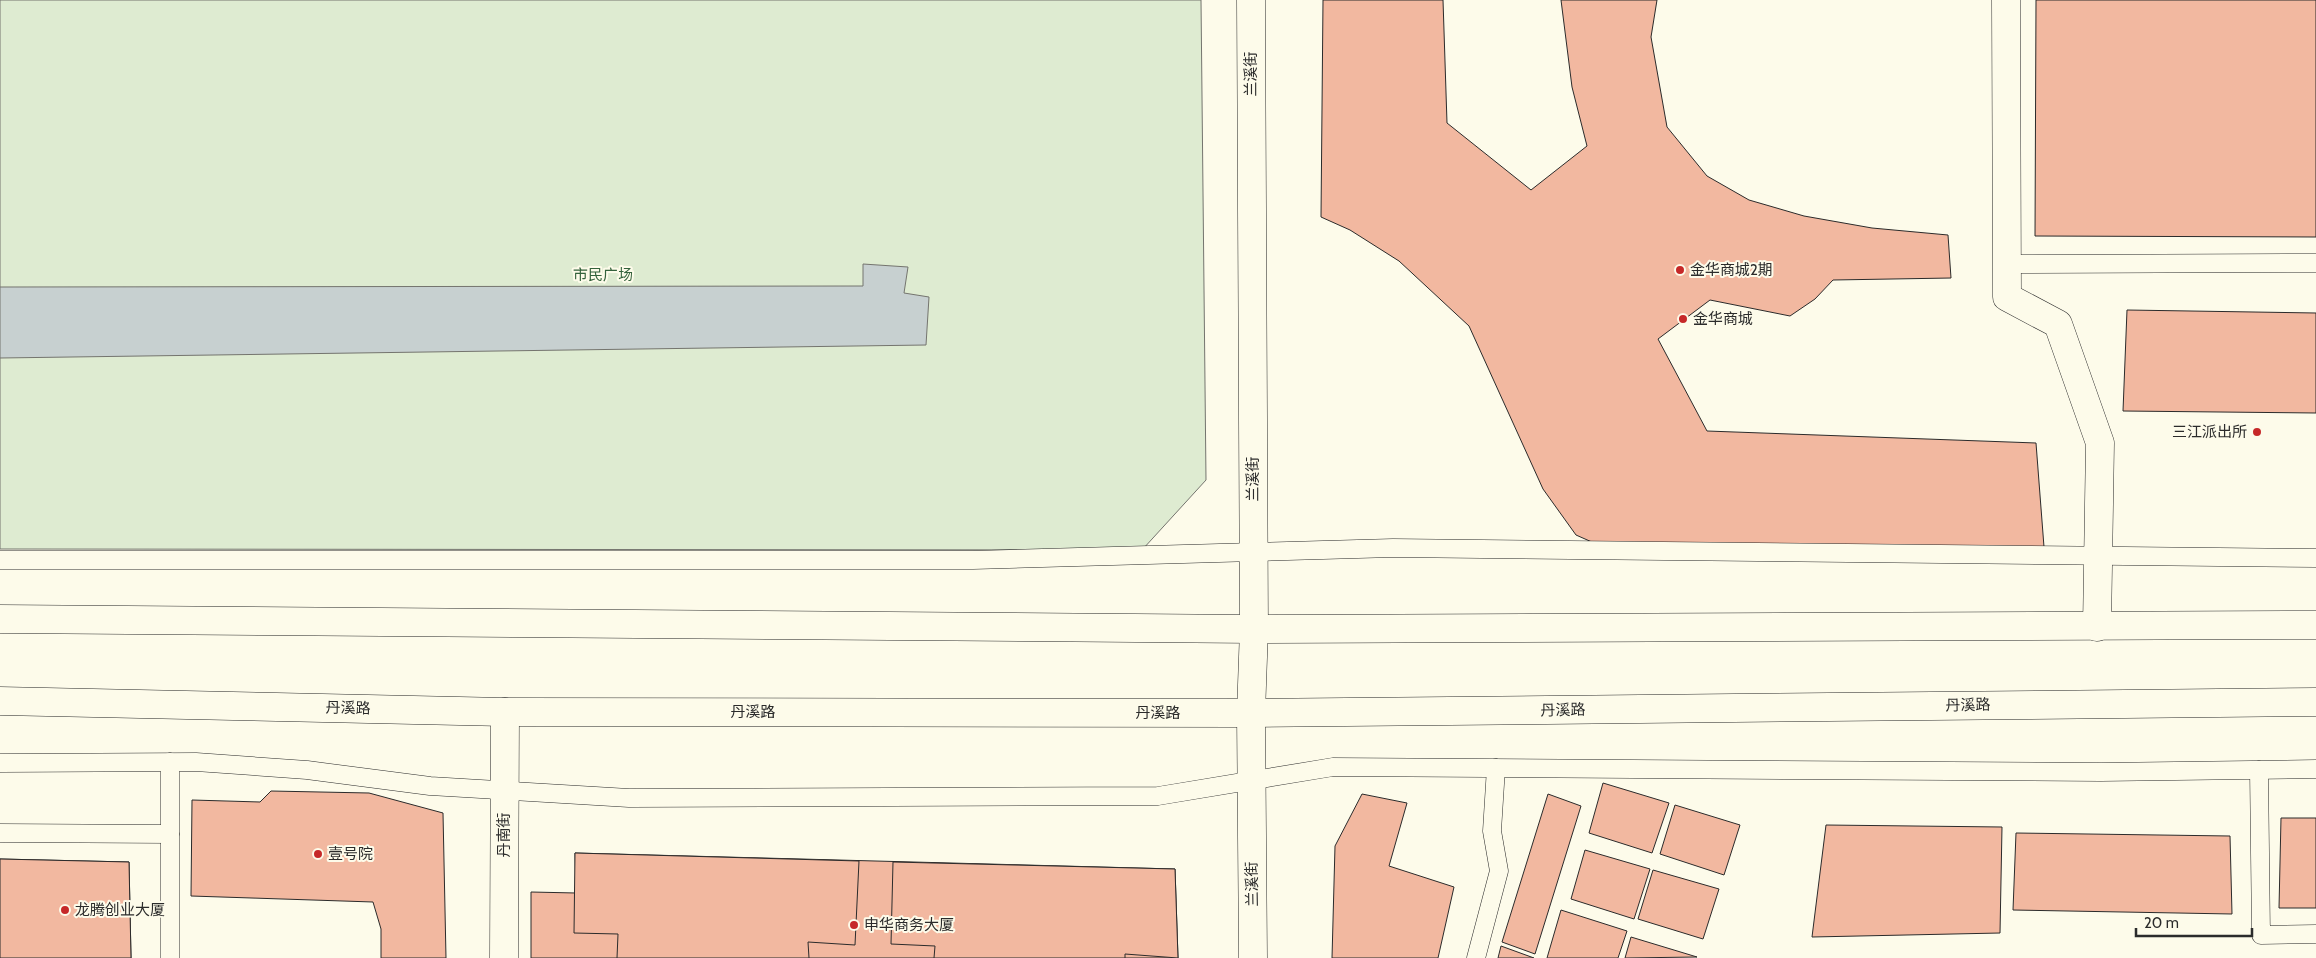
<svg xmlns="http://www.w3.org/2000/svg" width="2316" height="958" viewBox="0 0 2316 958" font-family="Cabin,'Noto Sans SC',sans-serif">
<rect width="100%" height="100%" fill="#fdfbea"/>
<polygon fill="#deebd1" stroke="#74746e" points="0,0 1201,0 1206,480 1142,550 0,549"/>
<polygon fill="#c7d0d0" stroke="#74746e" points="863,264 908,267 904,293 929,297 926,345 0,358 0,287 863,286"/>
<g fill="#f2b8a0" stroke="#2b2b2b">
<polygon points="1323,0 1443,0 1447,123 1531,190 1587,146 1572,87 1561,0 1657,0 1651,37 1667,127 1707,176 1749,200 1804,216 1872,228 1948,235 1951,278 1833,280 1815,299 1790,316 1710,300 1658,339 1707,431 2036,443 2044,547 1610,550 1576,535 1543,489 1469,326 1399,261 1350,230 1321,217"/>
<polygon points="2036,0 2316,0 2316,237 2035,236"/>
<polygon points="2127,310 2316,313 2316,413 2123,411"/>
<polygon points="1603,783 1669,803 1652,853 1589,833"/>
<polygon points="271,791 369,793 443,813 446,958 381,958 381,929 373,902 191,896 192,800 260,802"/>
<polygon points="1362,794 1407,803 1389,866 1454,887 1438,958 1332,958 1335,846"/>
<polygon points="1548,794 1581,806 1535,954 1502,942"/>
<polygon points="1675,805 1740,825 1724,875 1660,854"/>
<polygon points="2281,818 2316,818 2316,908 2279,908"/>
<polygon points="1826,825 2002,827 2000,933 1812,937"/>
<polygon points="2016,833 2230,836 2232,914 2013,910"/>
<polygon points="1585,850 1650,869 1634,919 1571,899"/>
<polygon points="575,853 1175,869 1178,958 531,958 531,892 576,893"/>
<polygon points="575,853 859,861 855,945 808,942 809,958 617,958 618,934 574,933"/>
<polygon points="0,859 129,862 131,958 0,958"/>
<polygon points="0,859 129,862 131,958 0,958"/>
<polygon points="893,862 1175,869 1178,958 1125,954 1125,958 934,958 935,946 891,944"/>
<polygon points="1653,870 1719,889 1703,939 1638,919"/>
<polygon points="1561,910 1627,931 1618,958 1547,958"/>
<polygon points="1631,937 1697,957 1625,958"/>
<polygon points="1501,946 1534,958 1498,958"/>
</g>
<g fill="none" stroke-linecap="round" stroke-linejoin="round">
<defs>
<g id="lane">
<polyline points="2007,264 2316,263"/>
<polyline points="0,560 973,560 1393,548 2316,558"/>
<polyline points="0,763 196,762 307,770 430,786 629,798 1158,796 1333,767 2101,772 2316,769"/>
<polyline points="2259,770 2261,935 2316,934"/>
<polyline points="0,833 170,834"/>
<polyline points="170,958 170,762"/>
<polyline points="1476,958 1499,871 1492,831 1496,768"/>
</g>
<g id="street">
<polyline points="2006,0 2007,297 2058,324 2100,443 2097,627"/>
<polyline points="504,958 505,712"/>
</g>
<g id="secondary">
<polyline points="1251,0 1254,629 1251,713 1253,958"/>
<polyline points="0,619 1254,629 2316,625"/>
<polyline points="0,701 505,712 1251,713 2316,702"/>
</g>
</defs>
<use href="#lane" stroke="#2b2b2b" stroke-width="19"/>
<use href="#street" stroke="#2b2b2b" stroke-width="29"/>
<use href="#secondary" stroke="#2b2b2b" stroke-width="29"/>
<use href="#lane" stroke="#fdfbea" stroke-width="18"/>
<use href="#street" stroke="#fdfbea" stroke-width="28"/>
<use href="#secondary" stroke="#fdfbea" stroke-width="28"/>
</g>
<g fill="#c62828" stroke="#fdfbea" stroke-width="2">
<circle cx="1680" cy="270" r="5"/>
<circle cx="1683" cy="319" r="5"/>
<circle cx="2257" cy="432" r="5"/>
<circle cx="318" cy="854" r="5"/>
<circle cx="65" cy="910" r="5"/>
<circle cx="854" cy="925" r="5"/>
</g>
<g text-anchor="middle" dominant-baseline="central" stroke-width="4" stroke-linejoin="round" paint-order="stroke">
<g font-size="15" fill="#2b2b2b" stroke="#fdfbea">
<text transform="translate(1251 74) rotate(-90)">兰溪街</text>
<text transform="translate(1253 479) rotate(-90)">兰溪街</text>
<text transform="translate(1968 705) rotate(-1)">丹溪路</text>
<text transform="translate(348 708) rotate(1)">丹溪路</text>
<text transform="translate(1563 710) rotate(-1)">丹溪路</text>
<text x="753" y="712">丹溪路</text>
<text x="1158" y="713">丹溪路</text>
<text transform="translate(504 835) rotate(-90)">丹南街</text>
<text transform="translate(1252 884) rotate(-91)">兰溪街</text>
</g>
<g font-size="15" fill="#2b2b2b" stroke="#fdfbea" text-anchor="start">
<text x="1690" y="270">金华商城2期</text>
<text x="1693" y="319">金华商城</text>
<text x="2247" y="432" text-anchor="end">三江派出所</text>
<text x="328" y="854">壹号院</text>
<text x="75" y="910">龙腾创业大厦</text>
<text x="864" y="925">申华商务大厦</text>
</g>
<g font-size="15" fill="#34623c" stroke="#fdfbea">
<text x="603" y="275">市民广场</text>
</g>
</g>
<path d="M2136 928v8h116v-8" fill="none" stroke="#2b2b2b" stroke-width="2.5"/>
<text x="2144" y="928" font-size="15" fill="#2b2b2b" stroke="#fdfbea" stroke-width="4" paint-order="stroke">20 m</text>
</svg>
